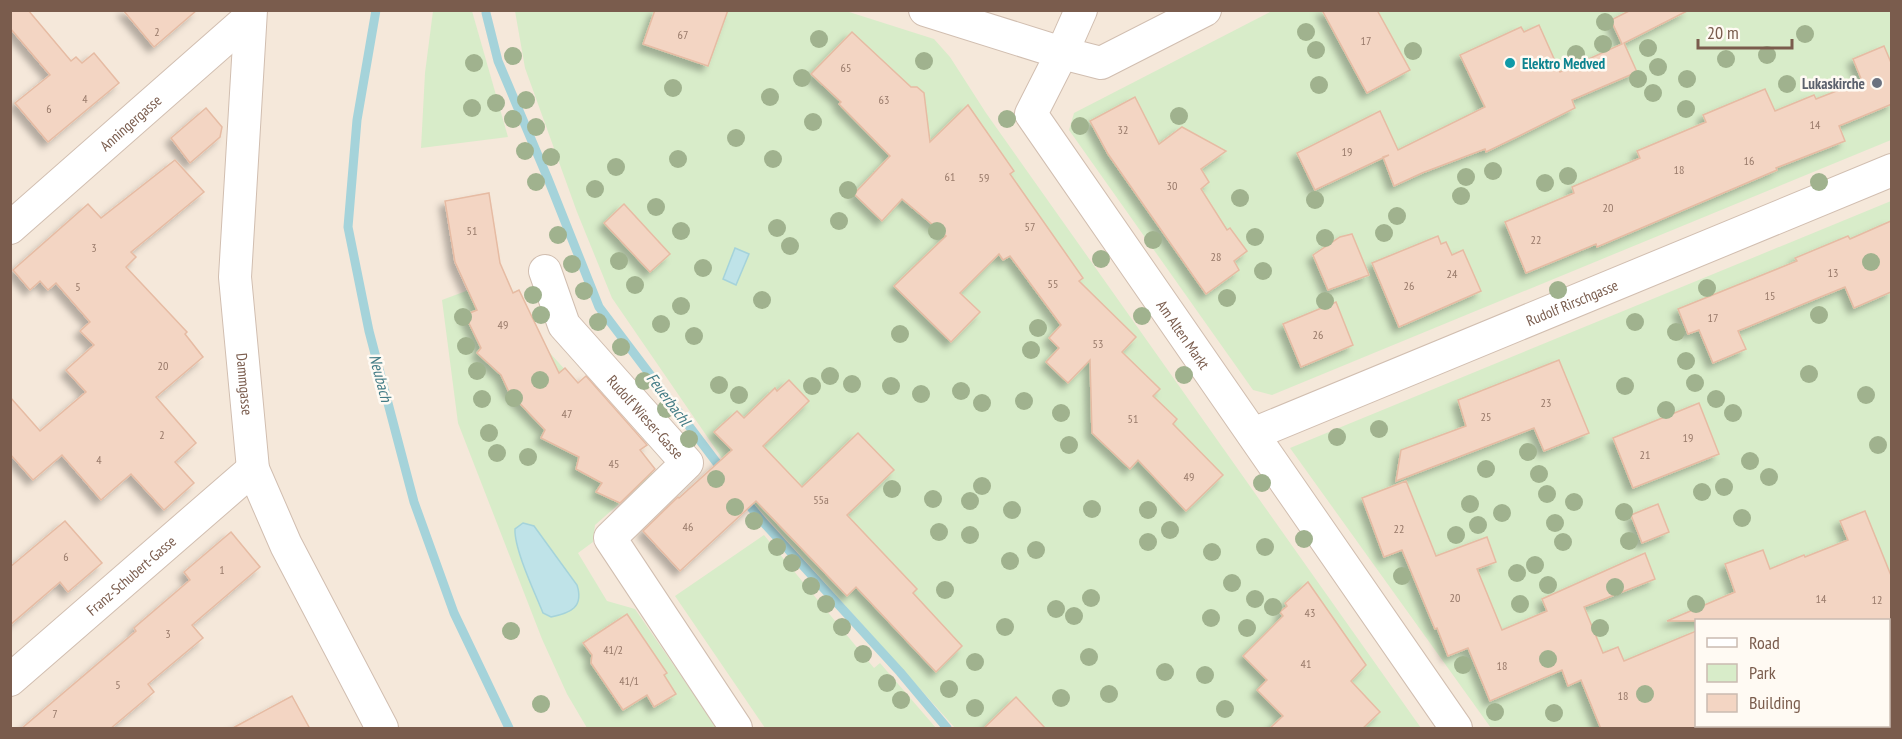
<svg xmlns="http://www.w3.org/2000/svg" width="1902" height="739" viewBox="0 0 1902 739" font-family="'PT Sans Narrow',sans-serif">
<defs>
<filter id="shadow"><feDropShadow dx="-5.5" dy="5.5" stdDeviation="3" flood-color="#0004"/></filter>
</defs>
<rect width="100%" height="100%" fill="#fdf6ec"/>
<path fill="#f5e8da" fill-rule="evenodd" d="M10,11H1891V728H11ZM1696,620H1888V726H1696Z"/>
<g fill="#d8ecc9" fill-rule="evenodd">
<polygon points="433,11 472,11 508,137 421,148 425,73"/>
<polygon points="515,11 846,11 934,39 950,57 986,113 1421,728 955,728 750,499 612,298 577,212 525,68"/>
<polygon points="1272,11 1891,11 1891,140 1272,395 1253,390 1069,130 1074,113"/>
<path d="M1891,201V728H1491L1290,448ZM1696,620H1888V726H1696Z"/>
<polygon points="506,276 513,292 519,290 549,352 653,467 651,470 653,474 595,525 593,542 578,553 607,601 635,609 717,728 587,728 567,694 542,639 458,423 442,300"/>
<polygon points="764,535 874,668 880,663 936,728 765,728 675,596"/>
</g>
<g fill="#bfe3e8" stroke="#a5d3da" stroke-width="1.5">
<polygon points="735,248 749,254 736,285 723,279"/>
<path d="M523,523L534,526L577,585C584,607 571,613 551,617L543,613C535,593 514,549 515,529Z"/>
</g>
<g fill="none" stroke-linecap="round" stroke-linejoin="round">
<g stroke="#a5d3da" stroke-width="9">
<polyline points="376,10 357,120 348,227 369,331 414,502 454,613 509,728"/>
<polyline points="486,13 498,61 548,179 599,307 723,471"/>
<polyline points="744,499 763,522 900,672 947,728"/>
</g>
</g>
<g fill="#f3d5c3" stroke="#e6bba3" stroke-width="1.5" filter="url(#shadow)">
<polygon points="10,10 28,10 71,61 76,57 82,63 94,53 119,83 48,142 15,103 50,75 10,28"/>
<polygon points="123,10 197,10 154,47"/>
<polygon points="655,10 728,10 708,66 643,44"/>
<polygon points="1322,10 1377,10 1410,70 1367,93"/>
<polygon points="1631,10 1689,10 1624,43 1637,72 1572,100 1575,108 1521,135 1486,152 1485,149 1422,173 1394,186 1383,157 1389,155 1315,190 1297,153 1380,111 1398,150 1485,107 1460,55 1521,27 1524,32 1539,25 1560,72 1622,44 1611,20"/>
<polygon points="852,32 911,87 917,87 924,93 930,142 968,105 1014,171 1010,174 1083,278 1079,281 1136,337 1122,352 1160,389 1153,396 1177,419 1173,424 1223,475 1186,511 1138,460 1130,469 1092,433 1090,360 1068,383 1046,362 1059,348 1049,338 1061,325 1010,256 1003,260 999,254 960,293 980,312 951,342 894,286 946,236 902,199 882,221 854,194 890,156 839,104 841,102 811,74"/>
<polygon points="1884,46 1892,65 1892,104 1839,126 1845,141 1776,168 1777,170 1597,247 1596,244 1526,273 1505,222 1574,193 1572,187 1640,158 1637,151 1706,122 1703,115 1765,89 1775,111 1814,95 1816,99 1862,81 1853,59"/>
<polygon points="1135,97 1159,144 1182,127 1226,151 1201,169 1209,182 1201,189 1227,230 1230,228 1247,251 1234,261 1239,270 1206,294 1108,154 1090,121"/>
<polygon points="206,108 222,127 220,137 190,163 171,138"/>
<polygon points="175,160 204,192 131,252 136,257 126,267 187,332 185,334 203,357 156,397 196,443 175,462 194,483 164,510 131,474 101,500 62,455 33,480 10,454 10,397 40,431 86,392 66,370 94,345 80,331 90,322 56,283 48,290 40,281 30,290 13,270 88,204 101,218"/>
<polygon points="489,193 500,263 513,293 519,290 559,373 565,368 578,383 586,376 647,445 640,450 655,469 620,503 596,492 602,483 576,469 579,457 541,438 545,430 509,392 501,375 477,353 481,348 465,315 477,310 455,262 445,201"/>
<polygon points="624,204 670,254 650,272 604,223"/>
<polygon points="1891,221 1891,292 1854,308 1845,287 1813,300 1738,331 1746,349 1713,363 1699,330 1688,334 1678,309 1797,261 1795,258 1848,236 1850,239"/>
<polygon points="1352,234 1369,275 1328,290 1313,255 1340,237"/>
<polygon points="1438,236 1441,244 1446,242 1452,255 1463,250 1481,291 1399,327 1372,263"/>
<polygon points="1336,302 1353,345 1301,367 1283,324"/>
<polygon points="1559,360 1589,433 1544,451 1534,428 1396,481 1401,450 1466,426 1458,400"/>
<polygon points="789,380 809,401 763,446 802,487 858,433 894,470 847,515 917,589 913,593 962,646 936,672 856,587 847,596 756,501 680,571 643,531 678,497 679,498 732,450 714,432 737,411 744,418 775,388 777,391"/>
<polygon points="1699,403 1719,454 1633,488 1613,438"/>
<polygon points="1406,481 1436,556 1487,537 1496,562 1477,569 1502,630 1547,611 1542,599 1645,553 1655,579 1584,607 1603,653 1618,647 1624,661 1696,631 1696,729 1601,729 1581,680 1568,686 1562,670 1490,701 1468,648 1448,656 1437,628 1435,629 1402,550 1384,557 1362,498"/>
<polygon points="1658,504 1669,532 1642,543 1631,515"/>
<polygon points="1865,511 1892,578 1892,621 1667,621 1735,592 1725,564 1763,550 1770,569 1804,555 1805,557 1848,540 1840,521"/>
<polygon points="65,521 102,563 68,592 60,582 10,625 10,567"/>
<polygon points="231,532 260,567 192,625 203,638 148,684 154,692 110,729 21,729 136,631 134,628 190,580 184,572"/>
<polygon points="1308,582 1366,665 1351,681 1380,712 1362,729 1269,729 1283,716 1257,690 1267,680 1243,656 1283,616 1280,612 1287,606 1285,603"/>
<polygon points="627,614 667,673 664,675 676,694 654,707 647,695 623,710 591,663 592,655 583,643"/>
<polygon points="292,696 310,729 231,729"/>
<polygon points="1016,697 1046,729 983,729"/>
</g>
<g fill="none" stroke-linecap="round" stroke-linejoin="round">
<defs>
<g id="minor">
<path id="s1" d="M251,10L235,277L253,469L286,545L382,728"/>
<path id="s2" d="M925,10L1062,53L1031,114L1456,728"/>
<polyline points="1081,10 1062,53 1101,63 1205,10"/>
<path id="s3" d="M10,228L250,17"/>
<path id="s4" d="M545,271L564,325L687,463L610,538L736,728"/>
<path id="s5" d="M1253,434L1892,170"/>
<path id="s6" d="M10,680L253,469"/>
</g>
</defs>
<use href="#minor" stroke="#d1beb0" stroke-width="34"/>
<use href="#minor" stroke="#fff" stroke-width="32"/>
</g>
<g fill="#a0b28e">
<circle cx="1605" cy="22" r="9"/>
<circle cx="1306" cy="32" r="9"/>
<circle cx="1805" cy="34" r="9"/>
<circle cx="819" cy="39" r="9"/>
<circle cx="1603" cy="44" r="9"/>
<circle cx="1648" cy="48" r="9"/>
<circle cx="1316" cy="50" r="9"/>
<circle cx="1413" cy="51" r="9"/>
<circle cx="1576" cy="54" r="9"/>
<circle cx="1767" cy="55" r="9"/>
<circle cx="513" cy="56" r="9"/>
<circle cx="1726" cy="59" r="9"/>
<circle cx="924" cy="61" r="9"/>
<circle cx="474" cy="63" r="9"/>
<circle cx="1658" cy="67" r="9"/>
<circle cx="802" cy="78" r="9"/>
<circle cx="1638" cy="79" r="9"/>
<circle cx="1687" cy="79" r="9"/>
<circle cx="1787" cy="84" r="9"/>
<circle cx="1319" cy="85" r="9"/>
<circle cx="673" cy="88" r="9"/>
<circle cx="1653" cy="93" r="9"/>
<circle cx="770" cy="97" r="9"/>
<circle cx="526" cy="100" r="9"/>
<circle cx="496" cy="103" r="9"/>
<circle cx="472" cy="108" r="9"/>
<circle cx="1686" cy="109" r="9"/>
<circle cx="1179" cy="116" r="9"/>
<circle cx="513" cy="119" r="9"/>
<circle cx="1007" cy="119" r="9"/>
<circle cx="813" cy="122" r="9"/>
<circle cx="1080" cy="126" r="9"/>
<circle cx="536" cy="127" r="9"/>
<circle cx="736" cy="138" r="9"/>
<circle cx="525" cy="151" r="9"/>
<circle cx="551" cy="157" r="9"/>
<circle cx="678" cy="159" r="9"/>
<circle cx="773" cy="159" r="9"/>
<circle cx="616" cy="167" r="9"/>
<circle cx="1493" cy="171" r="9"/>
<circle cx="1568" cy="176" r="9"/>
<circle cx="1466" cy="177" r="9"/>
<circle cx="536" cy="182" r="9"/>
<circle cx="1819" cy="182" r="9"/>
<circle cx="1545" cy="183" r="9"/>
<circle cx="595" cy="189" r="9"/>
<circle cx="848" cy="190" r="9"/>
<circle cx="1461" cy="196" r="9"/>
<circle cx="1240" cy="198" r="9"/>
<circle cx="1315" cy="200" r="9"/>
<circle cx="656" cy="207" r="9"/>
<circle cx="1397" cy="216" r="9"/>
<circle cx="839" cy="221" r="9"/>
<circle cx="777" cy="228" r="9"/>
<circle cx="681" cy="231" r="9"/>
<circle cx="937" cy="231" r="9"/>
<circle cx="1384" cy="233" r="9"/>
<circle cx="558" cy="235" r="9"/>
<circle cx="1255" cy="237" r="9"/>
<circle cx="1325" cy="238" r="9"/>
<circle cx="1153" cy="240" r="9"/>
<circle cx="790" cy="246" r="9"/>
<circle cx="1101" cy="259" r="9"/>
<circle cx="619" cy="261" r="9"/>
<circle cx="1871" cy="262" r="9"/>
<circle cx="572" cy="264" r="9"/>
<circle cx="703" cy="268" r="9"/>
<circle cx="1263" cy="271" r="9"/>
<circle cx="635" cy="285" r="9"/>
<circle cx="1707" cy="288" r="9"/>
<circle cx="1558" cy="290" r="9"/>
<circle cx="584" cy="291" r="9"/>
<circle cx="533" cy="295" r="9"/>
<circle cx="1227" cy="298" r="9"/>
<circle cx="762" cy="300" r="9"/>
<circle cx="1325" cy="301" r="9"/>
<circle cx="681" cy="306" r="9"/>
<circle cx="541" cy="315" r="9"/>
<circle cx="1819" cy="315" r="9"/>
<circle cx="1142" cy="316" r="9"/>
<circle cx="463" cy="317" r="9"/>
<circle cx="598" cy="322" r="9"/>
<circle cx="1635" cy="322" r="9"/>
<circle cx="661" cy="324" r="9"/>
<circle cx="1038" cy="328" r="9"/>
<circle cx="1676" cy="332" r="9"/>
<circle cx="900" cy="334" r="9"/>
<circle cx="694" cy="336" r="9"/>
<circle cx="466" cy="346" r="9"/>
<circle cx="621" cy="347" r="9"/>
<circle cx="1031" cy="350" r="9"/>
<circle cx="1686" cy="361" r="9"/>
<circle cx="477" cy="371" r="9"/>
<circle cx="1809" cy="374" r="9"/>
<circle cx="1184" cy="375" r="9"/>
<circle cx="830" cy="376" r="9"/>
<circle cx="540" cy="380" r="9"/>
<circle cx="644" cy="381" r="9"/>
<circle cx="1695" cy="383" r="9"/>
<circle cx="852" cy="384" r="9"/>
<circle cx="719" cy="385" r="9"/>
<circle cx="812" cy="386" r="9"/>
<circle cx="891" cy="386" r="9"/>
<circle cx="1625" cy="386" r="9"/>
<circle cx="961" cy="391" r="9"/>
<circle cx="921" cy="394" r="9"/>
<circle cx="739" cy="395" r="9"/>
<circle cx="1866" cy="395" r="9"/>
<circle cx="514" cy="398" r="9"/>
<circle cx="482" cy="399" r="9"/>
<circle cx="1716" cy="399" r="9"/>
<circle cx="1024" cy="401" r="9"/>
<circle cx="982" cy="403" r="9"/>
<circle cx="666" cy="409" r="9"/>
<circle cx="1666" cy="410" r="9"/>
<circle cx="1061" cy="413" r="9"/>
<circle cx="1733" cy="413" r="9"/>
<circle cx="1379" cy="429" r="9"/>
<circle cx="489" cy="433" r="9"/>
<circle cx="1337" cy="437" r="9"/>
<circle cx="689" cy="439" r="9"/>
<circle cx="1069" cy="445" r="9"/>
<circle cx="1878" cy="445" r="9"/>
<circle cx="1528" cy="452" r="9"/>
<circle cx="497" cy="453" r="9"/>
<circle cx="528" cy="457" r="9"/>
<circle cx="1750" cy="461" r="9"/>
<circle cx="1486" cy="469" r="9"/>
<circle cx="1539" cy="474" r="9"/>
<circle cx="1769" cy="477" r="9"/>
<circle cx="716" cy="479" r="9"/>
<circle cx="1262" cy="483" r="9"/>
<circle cx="982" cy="486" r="9"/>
<circle cx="1724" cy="487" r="9"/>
<circle cx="892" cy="489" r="9"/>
<circle cx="1702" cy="492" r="9"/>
<circle cx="1547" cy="494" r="9"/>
<circle cx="933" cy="499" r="9"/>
<circle cx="970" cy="501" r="9"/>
<circle cx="1574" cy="502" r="9"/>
<circle cx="1470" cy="504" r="9"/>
<circle cx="735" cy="507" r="9"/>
<circle cx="1092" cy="509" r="9"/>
<circle cx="1012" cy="510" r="9"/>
<circle cx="1148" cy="510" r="9"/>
<circle cx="1624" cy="512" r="9"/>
<circle cx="1502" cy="513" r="9"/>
<circle cx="1742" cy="518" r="9"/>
<circle cx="754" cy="521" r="9"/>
<circle cx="1555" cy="523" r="9"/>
<circle cx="1478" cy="525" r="9"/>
<circle cx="1170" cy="530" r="9"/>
<circle cx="939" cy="532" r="9"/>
<circle cx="970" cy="535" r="9"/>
<circle cx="1456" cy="535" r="9"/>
<circle cx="1304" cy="539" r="9"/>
<circle cx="1629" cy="541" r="9"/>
<circle cx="1148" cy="542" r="9"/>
<circle cx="1563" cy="542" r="9"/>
<circle cx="777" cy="547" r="9"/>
<circle cx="1265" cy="547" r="9"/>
<circle cx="1036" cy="550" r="9"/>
<circle cx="1212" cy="552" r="9"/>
<circle cx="1010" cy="561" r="9"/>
<circle cx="792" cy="563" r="9"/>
<circle cx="1535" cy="565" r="9"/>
<circle cx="1517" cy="573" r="9"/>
<circle cx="1402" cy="576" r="9"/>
<circle cx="1232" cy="583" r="9"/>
<circle cx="1548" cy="585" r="9"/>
<circle cx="811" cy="586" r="9"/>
<circle cx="1615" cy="587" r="9"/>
<circle cx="945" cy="590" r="9"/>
<circle cx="1091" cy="598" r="9"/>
<circle cx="1255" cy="599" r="9"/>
<circle cx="826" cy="604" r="9"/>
<circle cx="1520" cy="604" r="9"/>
<circle cx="1696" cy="604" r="9"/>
<circle cx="1273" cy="607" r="9"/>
<circle cx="1056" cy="609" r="9"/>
<circle cx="1074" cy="616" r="9"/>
<circle cx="1211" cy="618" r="9"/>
<circle cx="842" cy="627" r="9"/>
<circle cx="1005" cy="627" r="9"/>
<circle cx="1247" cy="628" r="9"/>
<circle cx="1600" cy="628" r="9"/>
<circle cx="511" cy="631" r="9"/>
<circle cx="863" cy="654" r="9"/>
<circle cx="1089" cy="657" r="9"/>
<circle cx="1548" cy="659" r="9"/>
<circle cx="975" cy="662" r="9"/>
<circle cx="1463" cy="665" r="9"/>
<circle cx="1165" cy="672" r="9"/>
<circle cx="1205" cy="675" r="9"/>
<circle cx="887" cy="683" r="9"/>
<circle cx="949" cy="689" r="9"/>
<circle cx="1109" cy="694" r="9"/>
<circle cx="1645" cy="694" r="9"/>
<circle cx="1061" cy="698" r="9"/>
<circle cx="901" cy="700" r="9"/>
<circle cx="541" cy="704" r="9"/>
<circle cx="975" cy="708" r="9"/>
<circle cx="1225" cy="709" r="9"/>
<circle cx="1495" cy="712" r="9"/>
<circle cx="1554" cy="713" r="9"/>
</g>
<circle fill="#0f9aa8" stroke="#fffaf3" stroke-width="2" cx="1510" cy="63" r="6"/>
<circle fill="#6b7280" stroke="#fffaf3" stroke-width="2" cx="1877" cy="83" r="6"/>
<g text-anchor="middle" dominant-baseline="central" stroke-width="5" stroke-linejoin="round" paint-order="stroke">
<g font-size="12" fill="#987a6a">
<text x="157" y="31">2</text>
<text x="683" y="34">67</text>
<text x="1366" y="40">17</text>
<text x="846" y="67">65</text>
<text x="85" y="98">4</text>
<text x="884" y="99">63</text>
<text x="49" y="108">6</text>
<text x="1815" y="124">14</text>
<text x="1123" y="129">32</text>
<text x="1347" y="151">19</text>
<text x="1749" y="160">16</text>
<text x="1679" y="169">18</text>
<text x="950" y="176">61</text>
<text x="984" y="177">59</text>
<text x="1172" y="185">30</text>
<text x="1608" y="207">20</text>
<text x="1030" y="226">57</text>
<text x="472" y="230">51</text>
<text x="1536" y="239">22</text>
<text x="94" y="247">3</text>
<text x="1216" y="256">28</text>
<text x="1833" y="272">13</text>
<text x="1452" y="273">24</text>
<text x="1053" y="283">55</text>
<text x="1409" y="285">26</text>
<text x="78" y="286">5</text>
<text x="1770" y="295">15</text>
<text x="1713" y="317">17</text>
<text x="503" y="324">49</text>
<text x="1318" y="334">26</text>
<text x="1098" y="343">53</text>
<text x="163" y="365">20</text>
<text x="1546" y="402">23</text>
<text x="567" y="413">47</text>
<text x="1486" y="416">25</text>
<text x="1133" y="418">51</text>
<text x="162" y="434">2</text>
<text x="1688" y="437">19</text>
<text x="1645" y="454">21</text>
<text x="99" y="459">4</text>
<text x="614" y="463">45</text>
<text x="1189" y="476">49</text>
<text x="821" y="499">55a</text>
<text x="688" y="526">46</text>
<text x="1399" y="528">22</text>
<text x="66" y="556">6</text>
<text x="222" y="569">1</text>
<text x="1455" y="597">20</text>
<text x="1821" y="598">14</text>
<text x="1877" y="599">12</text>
<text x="1310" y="612">43</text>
<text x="168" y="633">3</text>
<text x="613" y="649">41/2</text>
<text x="1306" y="663">41</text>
<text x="1502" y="665">18</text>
<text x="629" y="680">41/1</text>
<text x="118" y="684">5</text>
<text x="1623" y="695">18</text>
<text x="55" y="713">7</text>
</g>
<g font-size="15" font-weight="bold" fill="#0d838f" stroke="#fffaf3" text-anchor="start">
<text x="1522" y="63">Elektro Medved</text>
</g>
<g font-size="15" font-weight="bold" fill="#5b616d" stroke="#fffaf3" text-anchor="end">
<text x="1865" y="83">Lukaskirche</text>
</g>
<g font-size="15" fill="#7a5c4d" stroke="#fffaf3">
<text stroke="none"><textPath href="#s3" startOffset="160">Anningergasse</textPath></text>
<text stroke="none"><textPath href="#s5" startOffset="345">Rudolf Rirschgasse</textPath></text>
<text stroke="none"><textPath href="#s2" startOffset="480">Am Alten Markt</textPath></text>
<text stroke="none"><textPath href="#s1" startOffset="375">Dammgasse</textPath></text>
<text stroke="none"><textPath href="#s4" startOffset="180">Rudolf Wieser-Gasse</textPath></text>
<text stroke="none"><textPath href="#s6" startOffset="160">Franz-Schubert-Gasse</textPath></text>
</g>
<g font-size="16" font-style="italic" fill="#437c86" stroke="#fffaf3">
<text transform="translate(381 378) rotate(75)">Neubach</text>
<text transform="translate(669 399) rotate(53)">Feuerbachl</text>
</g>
</g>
<rect width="1902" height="739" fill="none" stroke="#7a5c4d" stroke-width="24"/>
<rect x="1695" y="619" width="195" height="108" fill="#fffaf3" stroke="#cabbb1" stroke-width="1.5"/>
<rect x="1707" y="638" width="30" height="9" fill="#ffffff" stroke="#cabbb1" stroke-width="1.5"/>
<text x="1749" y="649" font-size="18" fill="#7a5c4d">Road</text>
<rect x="1707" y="664" width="30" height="18" fill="#d8ecc9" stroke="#cabbb1" stroke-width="1.5"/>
<text x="1749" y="679" font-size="18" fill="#7a5c4d">Park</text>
<rect x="1707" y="694" width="30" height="18" fill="#f3d5c3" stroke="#cabbb1" stroke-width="1.5"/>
<text x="1749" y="709" font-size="18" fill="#7a5c4d">Building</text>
<path d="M1698 39v9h94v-9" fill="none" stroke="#7a5c4d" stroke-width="3"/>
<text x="1707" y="39" font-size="18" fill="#7a5c4d" stroke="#fffaf3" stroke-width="4.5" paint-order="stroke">20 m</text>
</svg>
